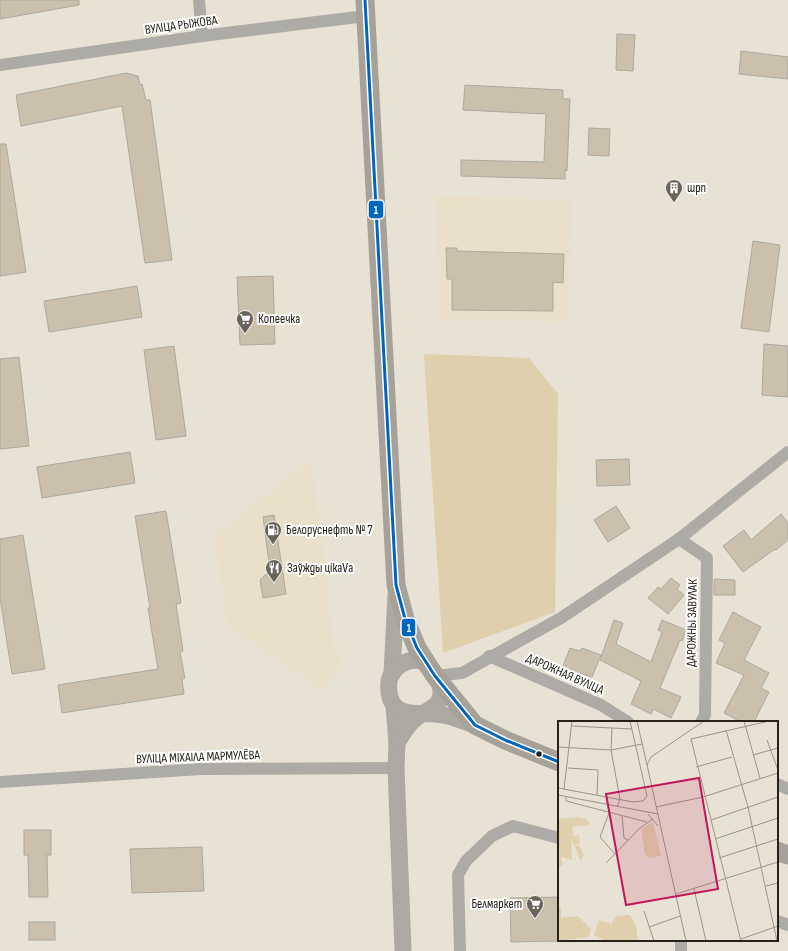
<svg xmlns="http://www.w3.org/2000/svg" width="788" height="951" viewBox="0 0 788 951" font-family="'Sofia Sans Condensed',sans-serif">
<rect width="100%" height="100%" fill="#e8e2d5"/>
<g fill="#eadfc9">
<polygon points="436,196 571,200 569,322 440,319"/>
<polygon points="312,459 334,647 343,663 322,689 227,625 215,535"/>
</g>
<polygon fill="#dfcfac" points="424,354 529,358 558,394 555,612 443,653"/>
<g fill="#cac0ab" stroke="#ada89e">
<polygon points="0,0 79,0 79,5 0,19"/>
<polygon points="617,34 635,35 633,71 616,70"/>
<polygon points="741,51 788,57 788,79 739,74"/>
<polygon points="126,73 138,76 140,85 142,84 146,100 150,100 172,260 145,263 122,106 21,126 16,95"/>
<polygon points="465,85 563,90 563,99 570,99 567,171 565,170 565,179 461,176 461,160 544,162 546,114 463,110"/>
<polygon points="589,128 610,129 609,156 588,155"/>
<polygon points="0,144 6,144 26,272 0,276"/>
<polygon points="753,241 780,245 769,332 741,328"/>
<polygon points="446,248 457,248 457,251 564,254 563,283 553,282 553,311 452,310 452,279 447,279"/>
<polygon points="273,276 275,344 240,345 237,277"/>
<polygon points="137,286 142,317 49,332 44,301"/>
<polygon points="764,344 788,346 788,397 762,395"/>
<polygon points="174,346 186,436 156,440 144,350"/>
<polygon points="19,357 29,446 0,449 0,359"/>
<polygon points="130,452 135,483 42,498 37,467"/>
<polygon points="629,459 630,485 597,486 596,460"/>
<polygon points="616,506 630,528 608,542 594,520"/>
<polygon points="166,511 181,603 176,604 183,651 180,652 185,678 182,679 184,694 62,713 58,685 158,669 148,608 150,608 135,516"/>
<polygon points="781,514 788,523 788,540 776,550 775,549 743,572 723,546 744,530 751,540"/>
<polygon points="274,515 286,594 263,598 260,580 270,570 263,517"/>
<polygon points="23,535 45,669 12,674 0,598 0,539"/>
<polygon points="671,578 680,585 677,589 684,595 668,614 648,598 658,587 661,589"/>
<polygon points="714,579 735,580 735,595 714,595"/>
<polygon points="733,612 761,627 744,660 769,673 761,688 769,692 754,722 741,722 724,713 744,675 716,663 725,643 719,640"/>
<polygon points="614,620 623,623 616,644 651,662 662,632 658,630 662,620 686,630 682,641 680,640 660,688 681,697 671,718 653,709 651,714 631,704 641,681 600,660"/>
<polygon points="570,648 580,651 582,648 601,655 592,677 579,673 576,681 562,675 566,667 563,666"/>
<polygon points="24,830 51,830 51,855 47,855 48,897 29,897 28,855 24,855"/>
<polygon points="202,847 204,891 132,893 130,849"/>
<polygon points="559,897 559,941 511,942 510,898"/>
<rect x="29" y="922" width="26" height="18"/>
</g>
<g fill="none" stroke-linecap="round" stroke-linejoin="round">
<g stroke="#acaba5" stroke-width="12">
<polyline points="199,0 202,36"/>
<polyline points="0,65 202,36 366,16"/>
<polyline points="679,539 707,558 705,715 701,722"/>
<polyline points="489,656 601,705 628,722"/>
<polyline points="435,676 462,673 561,618 679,539 788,452"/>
<polyline points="0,782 201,769 396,768"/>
<polyline points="777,784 788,789"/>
<polyline points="777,921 788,925"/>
<polyline points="460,951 458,875 466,861 492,836 513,826 559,838"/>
<polyline points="681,951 681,940"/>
</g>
<g stroke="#aca9a2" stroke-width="17">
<polyline points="392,674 396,595"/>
<polyline points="394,706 397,743 396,768 403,951"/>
<path d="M397,743C402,735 407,725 415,719C423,711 439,709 441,695C442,682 429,659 414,660C406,661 398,665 393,672C389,677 388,685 389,692C392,721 423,711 443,715C454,717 464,722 475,725"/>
</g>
<g stroke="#a6a29a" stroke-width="19">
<polyline points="365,0 396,585 405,619 417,648 435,676 475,725 505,740 559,762"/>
<polyline points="777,851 788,855"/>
</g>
<defs>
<polyline id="bus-1" points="365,0 396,585 405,619 417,648 435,676 475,725 505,740 559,762"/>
</defs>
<use href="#bus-1" stroke="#fff" stroke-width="6"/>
<use href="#bus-1" stroke="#0065bd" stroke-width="3"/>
</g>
<defs>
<symbol id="building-pin" viewBox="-11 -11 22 30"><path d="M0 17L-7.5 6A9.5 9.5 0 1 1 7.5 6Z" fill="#6a655b" stroke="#fff"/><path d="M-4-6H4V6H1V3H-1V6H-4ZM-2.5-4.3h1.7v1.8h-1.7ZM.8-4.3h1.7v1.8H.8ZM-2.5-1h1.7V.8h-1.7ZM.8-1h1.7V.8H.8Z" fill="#fff"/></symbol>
<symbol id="supermarket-pin" viewBox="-11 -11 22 30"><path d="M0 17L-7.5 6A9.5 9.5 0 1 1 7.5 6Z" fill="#6a655b" stroke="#fff"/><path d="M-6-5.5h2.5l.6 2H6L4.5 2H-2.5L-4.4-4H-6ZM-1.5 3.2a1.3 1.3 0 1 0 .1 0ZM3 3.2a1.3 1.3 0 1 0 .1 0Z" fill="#fff"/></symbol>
<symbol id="fuel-pin" viewBox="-11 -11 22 30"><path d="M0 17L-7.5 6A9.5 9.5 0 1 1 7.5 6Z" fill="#6a655b" stroke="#fff"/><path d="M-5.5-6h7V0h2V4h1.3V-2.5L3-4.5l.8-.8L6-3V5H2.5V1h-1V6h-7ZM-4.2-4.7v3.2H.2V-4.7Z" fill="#fff"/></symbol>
<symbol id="restaurant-pin" viewBox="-11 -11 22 30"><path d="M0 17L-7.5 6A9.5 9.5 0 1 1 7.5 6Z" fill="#6a655b" stroke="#fff"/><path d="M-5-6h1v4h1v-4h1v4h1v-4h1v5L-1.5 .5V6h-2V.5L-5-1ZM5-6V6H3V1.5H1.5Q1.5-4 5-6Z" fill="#fff"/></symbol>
</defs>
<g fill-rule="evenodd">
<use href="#building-pin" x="664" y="178" width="20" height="27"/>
<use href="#supermarket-pin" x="235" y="309" width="20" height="27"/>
<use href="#fuel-pin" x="263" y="520" width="20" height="27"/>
<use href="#restaurant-pin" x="264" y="558" width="20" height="27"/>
<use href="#supermarket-pin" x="525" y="894" width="20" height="27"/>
</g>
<circle fill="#26221a" stroke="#fff" stroke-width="1.5" cx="539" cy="754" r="3.5"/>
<g text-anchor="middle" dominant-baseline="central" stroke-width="4" stroke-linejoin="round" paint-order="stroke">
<g font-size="13" fill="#26221a" stroke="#fff">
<text transform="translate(181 25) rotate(-8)">ВУЛІЦА РЫЖОВА</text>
<text transform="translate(692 623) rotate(-89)">ДАРОЖНЫ ЗАВУЛАК</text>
<text transform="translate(565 674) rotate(24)">ДАРОЖНАЯ ВУЛІЦА</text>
<text transform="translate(198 757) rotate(-2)">ВУЛІЦА МІХАІЛА МАРМУЛЁВА</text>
</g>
<g font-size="13" fill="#26221a" stroke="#fff" text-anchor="start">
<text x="687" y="188">шрп</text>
<text x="258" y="319">Копеечка</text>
<text x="286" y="530">Белоруснефть № 7</text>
<text x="287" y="568">Заўжды цікаVа</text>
<text x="522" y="904" text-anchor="end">Белмаркет</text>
</g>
</g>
<g transform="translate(558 721)">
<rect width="220" height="220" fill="#e8e2d5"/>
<path d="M19,96L29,98L32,104L14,106L15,115L21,114L22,122L16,124L13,119L14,139L3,136L5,144L0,146V98ZM95,101L103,135L91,137L87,133L83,108ZM21,124L26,134L22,140L17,125ZM0,184L3,188V197L20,195L33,208L31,216L0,220ZM72,194L78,205L80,220H48L36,214L41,199L53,203L58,195Z" fill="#dfcfac"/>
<path fill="none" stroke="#9a958a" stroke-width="1" d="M79,0L89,44M186,0L202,57M14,5L74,8M54,7L53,29L62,78L59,86M168,9L190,86L219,220M209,19L220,49M0,26L53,29L84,23M195,34L220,27M138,46L174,36M10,47L40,49L39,74M0,67L75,81L85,80L89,75L72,0M6,68L14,0M0,74L100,93M8,76V80L89,101M98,86L145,76L220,52M51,92L42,116L57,133M90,93L100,105M64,95L66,117L70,119M153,99L220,76M157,118L220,97M161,137L220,118M48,142L82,107L95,98M208,165L220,162M136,168L148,220M118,173L220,141M86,190L96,220M91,206L122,195M183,218L220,205M128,220L89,44L93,36L146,0M183,220L133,18L211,0"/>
<path fill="#c2185b" fill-opacity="0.15" stroke="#c2185b" stroke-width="2" d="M141,57L160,168L68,184L48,73Z"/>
<rect width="220" height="220" fill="none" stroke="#26221a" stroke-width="2"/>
</g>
<g stroke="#fff" stroke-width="1.5">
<rect x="368" y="200" width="16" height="19" rx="4" fill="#0065bd"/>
<rect x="401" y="618" width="15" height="19" rx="4" fill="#0065bd"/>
</g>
<g font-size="11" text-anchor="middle" font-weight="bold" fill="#fff">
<text x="376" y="214">1</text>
<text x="409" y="632">1</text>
</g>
</svg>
